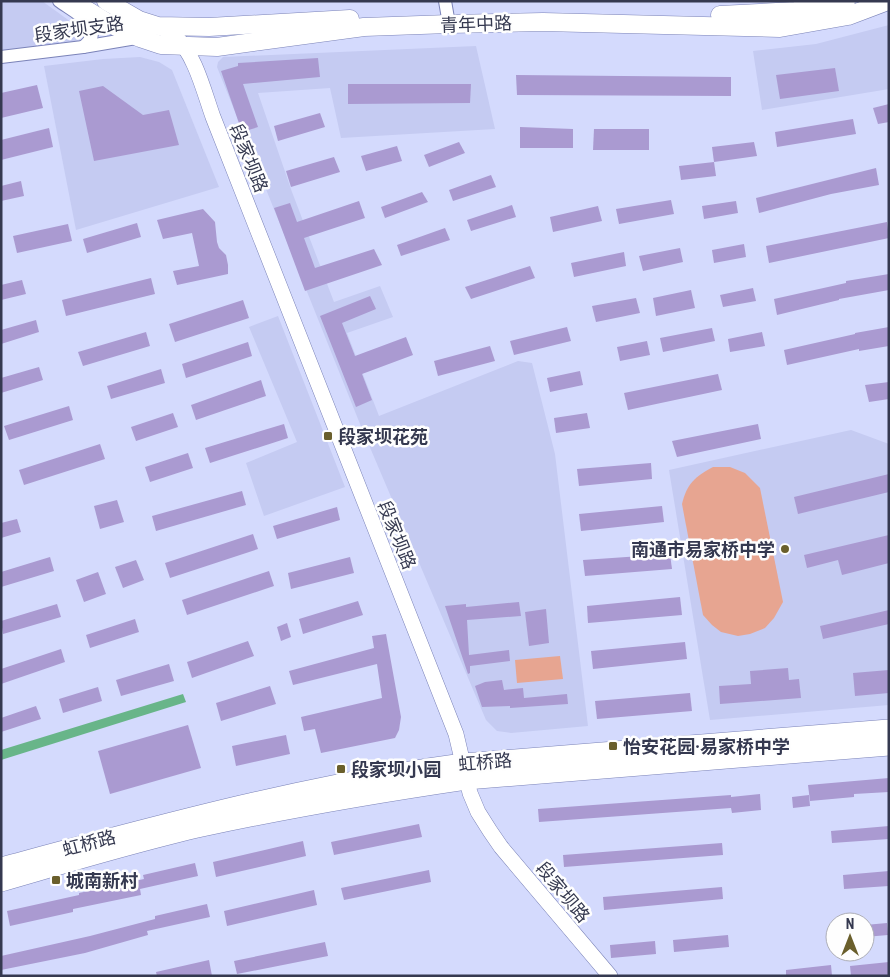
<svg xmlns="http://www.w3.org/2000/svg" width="890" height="977" viewBox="0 0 890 977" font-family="'Roboto Condensed','Noto Sans SC',sans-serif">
<rect width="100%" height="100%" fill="#d4dafd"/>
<g fill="#c5cbf2">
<polygon points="1,1 42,1 78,27 82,34 82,37 74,44 1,51"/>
<polygon points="889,25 889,89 762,110 753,51 816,44"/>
<polygon points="476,46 495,129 341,138 330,88 258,93 292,192 334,302 380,286 393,317 347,333 379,416 518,361 532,363 555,454 588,726 511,733 497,731 486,720 360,424 217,67 218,62 223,57"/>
<polygon points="140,57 159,62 172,70 219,187 76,230 44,66 103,59"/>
<polygon points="278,316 345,487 264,516 246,463 297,442 249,327"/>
<polygon points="851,430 889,444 889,705 710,720 669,470"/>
</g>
<g fill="#e7a591">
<path d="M713,467H730L745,473L760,488L783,602L774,618L765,628L750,634L738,636L721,632L712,625L703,615L682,504C687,483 695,477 713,467Z"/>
<polygon points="560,656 563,679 517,683 515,660"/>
</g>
<polygon fill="#68b589" points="183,694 186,702 1,760 1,750"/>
<g fill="#aa9ad1">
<polygon points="318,58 320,77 243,84 258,127 242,132 221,71 238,66 238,63"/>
<polygon points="835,68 839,91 780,99 776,75"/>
<polygon points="516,75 731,77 731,96 517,95"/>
<polygon points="348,84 471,84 470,103 348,104"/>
<polygon points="37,85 43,108 1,118 1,93"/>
<polygon points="103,86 143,115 169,110 179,145 94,161 79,91"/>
<polygon points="889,104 889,122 878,124 873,108"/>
<polygon points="320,113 325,127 278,141 274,126"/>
<polygon points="853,119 856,134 777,147 775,132"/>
<polygon points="520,127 573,129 573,148 520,148"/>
<polygon points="49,128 53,147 1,160 1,140"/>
<polygon points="594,129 649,129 649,150 593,150"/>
<polygon points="459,142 465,153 429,167 424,155"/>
<polygon points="754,142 757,156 714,162 712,147"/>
<polygon points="397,146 402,161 366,171 361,156"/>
<polygon points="334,157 340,172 291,187 286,171"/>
<polygon points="714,162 716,176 681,180 679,166"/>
<polygon points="876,168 879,185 831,194 759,213 756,198"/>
<polygon points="491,175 496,187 453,201 449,190"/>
<polygon points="21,181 24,196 1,201 1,186"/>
<polygon points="422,192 428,202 385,218 381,207"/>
<polygon points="671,200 674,214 619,224 616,209"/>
<polygon points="359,201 365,218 304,238 315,268 374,249 382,265 305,291 274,208 290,203 297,222"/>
<polygon points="736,201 738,213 704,219 702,206"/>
<polygon points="512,205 516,217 471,231 467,220"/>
<polygon points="598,206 602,221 553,232 550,217"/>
<polygon points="203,209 215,222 217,242 219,248 226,255 228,265 228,274 177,285 173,271 199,266 192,233 163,239 157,220"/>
<polygon points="887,222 889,238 769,263 766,246"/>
<polygon points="137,223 141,237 87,253 83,239"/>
<polygon points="68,224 72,241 17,253 13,236"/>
<polygon points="445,228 450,240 401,256 397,245"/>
<polygon points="744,244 746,257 714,263 712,250"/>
<polygon points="680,248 683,262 643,271 639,256"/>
<polygon points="624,252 626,266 574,277 571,263"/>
<polygon points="530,266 535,278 471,299 465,287"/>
<polygon points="889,274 889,290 839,299 839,300 777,315 774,299 846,283 846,281"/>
<polygon points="151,278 155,294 66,316 62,300"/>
<polygon points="22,280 26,294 1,300 1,285"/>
<polygon points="753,288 756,301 723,307 720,295"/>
<polygon points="691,290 695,308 656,316 653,298"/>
<polygon points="370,296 376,309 342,323 355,356 406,337 413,355 362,374 372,400 356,407 320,316"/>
<polygon points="636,298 640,313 596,322 592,306"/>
<polygon points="243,300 249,318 175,342 169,324"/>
<polygon points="36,320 39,332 1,344 1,330"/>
<polygon points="567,327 571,341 514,355 510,341"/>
<polygon points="889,327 889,346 859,351 859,349 787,365 784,350 855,334 855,333"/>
<polygon points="712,328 715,341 663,352 660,338"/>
<polygon points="146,332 150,346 83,366 78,352"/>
<polygon points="762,332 765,346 730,352 728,339"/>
<polygon points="647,341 650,355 620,361 617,347"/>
<polygon points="248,342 252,356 186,378 182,364"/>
<polygon points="490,346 495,361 438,376 434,361"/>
<polygon points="39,367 43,380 1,393 1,378"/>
<polygon points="161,369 165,383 111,399 107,386"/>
<polygon points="580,371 583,385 550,392 547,378"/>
<polygon points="718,374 722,390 628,410 624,393"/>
<polygon points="261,380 266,396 196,420 191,405"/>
<polygon points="889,382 889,399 869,402 865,385"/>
<polygon points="69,406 73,420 9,440 4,426"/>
<polygon points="173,413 178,427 136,441 131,427"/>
<polygon points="587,413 590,428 556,433 554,418"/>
<polygon points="284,424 288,438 210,463 205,448"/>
<polygon points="758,424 761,439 677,457 672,441"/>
<polygon points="100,444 105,459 24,485 19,470"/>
<polygon points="188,453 193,468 150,482 145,467"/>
<polygon points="651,463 652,479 579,486 577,469"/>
<polygon points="889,474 889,492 798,514 794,497"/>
<polygon points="242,491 246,505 156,531 152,516"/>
<polygon points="117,500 124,522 100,529 94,506"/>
<polygon points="662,506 664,522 581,531 579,514"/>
<polygon points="337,507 340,520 277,539 273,526"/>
<polygon points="17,519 21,532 1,538 1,523"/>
<polygon points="253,534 258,549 170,578 165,563"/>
<polygon points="889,535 889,563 842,575 838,560 807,568 804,555"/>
<polygon points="670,554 672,569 585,576 583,560"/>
<polygon points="50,557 54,571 1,587 1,572"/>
<polygon points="350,557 354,573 291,589 288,573"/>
<polygon points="136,560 144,580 123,588 115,567"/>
<polygon points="269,571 274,586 187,615 182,600"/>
<polygon points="98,572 106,594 84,602 76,580"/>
<polygon points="680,597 682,615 588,623 587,606"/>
<polygon points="358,601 363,615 303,634 299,619"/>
<polygon points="519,602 521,616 467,620 469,655 509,650 510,661 470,666 470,673 468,674 445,606 466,604 466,607"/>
<polygon points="57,604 61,617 3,634 1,621"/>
<polygon points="546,609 549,643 529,646 525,612"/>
<polygon points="889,610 889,624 823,639 820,626"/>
<polygon points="135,619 139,632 90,648 86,635"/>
<polygon points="287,623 291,637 281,641 277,627"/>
<polygon points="386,634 401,717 399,730 395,738 321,753 315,729 304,731 301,717 382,698 377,664 293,685 289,671 374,648 372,636"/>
<polygon points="248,641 254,656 192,678 187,662"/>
<polygon points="685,642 687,659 593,669 591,651"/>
<polygon points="61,649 65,662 1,684 1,669"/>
<polygon points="169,664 174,681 121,696 116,680"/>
<polygon points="788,668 789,680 799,679 801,698 720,704 719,686 751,684 750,671"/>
<polygon points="889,670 889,693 855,696 853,673"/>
<polygon points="502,680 504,690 523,688 524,698 567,694 568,704 510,708 510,706 482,707 475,686 485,682"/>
<polygon points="270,686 276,704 221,721 216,703"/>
<polygon points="98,687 102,701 63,713 59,699"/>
<polygon points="690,693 692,711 597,719 595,701"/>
<polygon points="36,706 41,719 1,732 1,718"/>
<polygon points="188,725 201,768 110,794 98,751"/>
<polygon points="286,735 290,754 236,766 232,746"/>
<polygon points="889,778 889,792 854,794 854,797 810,801 808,785"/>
<polygon points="760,794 761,810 732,813 731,808 539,822 538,809 731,795 731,797"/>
<polygon points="809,795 810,806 793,808 792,797"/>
<polygon points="419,824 422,837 334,855 331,842"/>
<polygon points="889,826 889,839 832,843 831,831"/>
<polygon points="303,841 306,856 216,877 213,862"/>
<polygon points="722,843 723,855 564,867 563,855"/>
<polygon points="195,863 198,876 140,889 141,895 73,909 73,912 10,926 7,911 79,895 79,893 144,879 143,875"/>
<polygon points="429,870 431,882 344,900 341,888"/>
<polygon points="889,871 889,886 844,889 843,875"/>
<polygon points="722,887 723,899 604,910 603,897"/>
<polygon points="314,890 317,905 227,926 224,911"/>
<polygon points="207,904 210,917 147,931 148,935 85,953 1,970 1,956 90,936 155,919 155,916"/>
<polygon points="887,923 888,935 865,937 865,925"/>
<polygon points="728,935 729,947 674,952 673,940"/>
<polygon points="655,941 656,954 611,958 610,945"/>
<polygon points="325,942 328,956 237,974 234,961"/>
<polygon points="209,960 212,976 157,976 156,972"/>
<polygon points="889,962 889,976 851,976 850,966"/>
<polygon points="831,965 832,976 786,976 786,970"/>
</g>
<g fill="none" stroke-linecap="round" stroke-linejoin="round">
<defs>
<g id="minor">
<path d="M59,1C74,12 108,27 83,47"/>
<polyline points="445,1 449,24"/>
<polyline points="1,57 83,47 142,37"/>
</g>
<path id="tertiary" d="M158,26C164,29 170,32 175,36C195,54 204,92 213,117L456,734L470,793L478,812L490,831L501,847L610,976"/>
<g id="secondary">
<polyline points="72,1 108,23 140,38 161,45 217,47 364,27 449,24 543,22 780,28 848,16 888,1"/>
<polyline points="106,1 139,20 158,26 209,27 350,19"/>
<polyline points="720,15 795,11 846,1"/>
</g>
<g id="primary">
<path d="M1,867C154,826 306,784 463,763L889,729"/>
<path d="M1,882C67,863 136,842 202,827C290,808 378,793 466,780L889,746"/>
</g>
</defs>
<use href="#minor" stroke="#7b83b8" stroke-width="14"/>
<use href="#tertiary" stroke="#7b83b8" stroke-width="16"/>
<use href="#secondary" stroke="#7b83b8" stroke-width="19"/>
<use href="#primary" stroke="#7b83b8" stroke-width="20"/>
<use href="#minor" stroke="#fff" stroke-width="12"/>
<use href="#tertiary" stroke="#fff" stroke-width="15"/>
<use href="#secondary" stroke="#fff" stroke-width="18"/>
<use href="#primary" stroke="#fff" stroke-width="19"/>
</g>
<g fill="#6a5f2c" stroke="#fefefe" stroke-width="2">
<rect x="323" y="431" width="10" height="10" rx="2.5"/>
<circle cx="785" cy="549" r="5"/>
<rect x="608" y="741" width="10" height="10" rx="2.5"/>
<rect x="336" y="764" width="10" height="10" rx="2.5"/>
<rect x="51" y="875" width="10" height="10" rx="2.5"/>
</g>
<g text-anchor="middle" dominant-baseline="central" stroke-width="5" stroke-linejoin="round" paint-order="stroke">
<g font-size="18" fill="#353950" stroke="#fefefe">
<text transform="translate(476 24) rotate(-2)">青年中路</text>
<text transform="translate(79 29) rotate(-8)">段家坝支路</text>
<text transform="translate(249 158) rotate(68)">段家坝路</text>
<text transform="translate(397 535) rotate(68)">段家坝路</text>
<text transform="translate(485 762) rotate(-5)">虹桥路</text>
<text transform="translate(89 843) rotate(-15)">虹桥路</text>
<text transform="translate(563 892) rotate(50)">段家坝路</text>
</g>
<g font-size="18" font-weight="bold" fill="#353950" stroke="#fefefe" text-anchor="start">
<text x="338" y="436">段家坝花苑</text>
<text x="775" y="549" text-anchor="end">南通市易家桥中学</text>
<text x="623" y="746">怡安花园·易家桥中学</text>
<text x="351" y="769">段家坝小园</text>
<text x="66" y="880">城南新村</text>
</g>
</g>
<rect width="890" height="977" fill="none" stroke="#353950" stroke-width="5"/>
<g transform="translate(850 937)"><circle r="24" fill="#fefefe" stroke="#aeafb8"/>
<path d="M0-4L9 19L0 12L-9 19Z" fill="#6a5f2c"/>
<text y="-8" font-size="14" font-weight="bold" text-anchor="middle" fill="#353950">N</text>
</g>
</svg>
